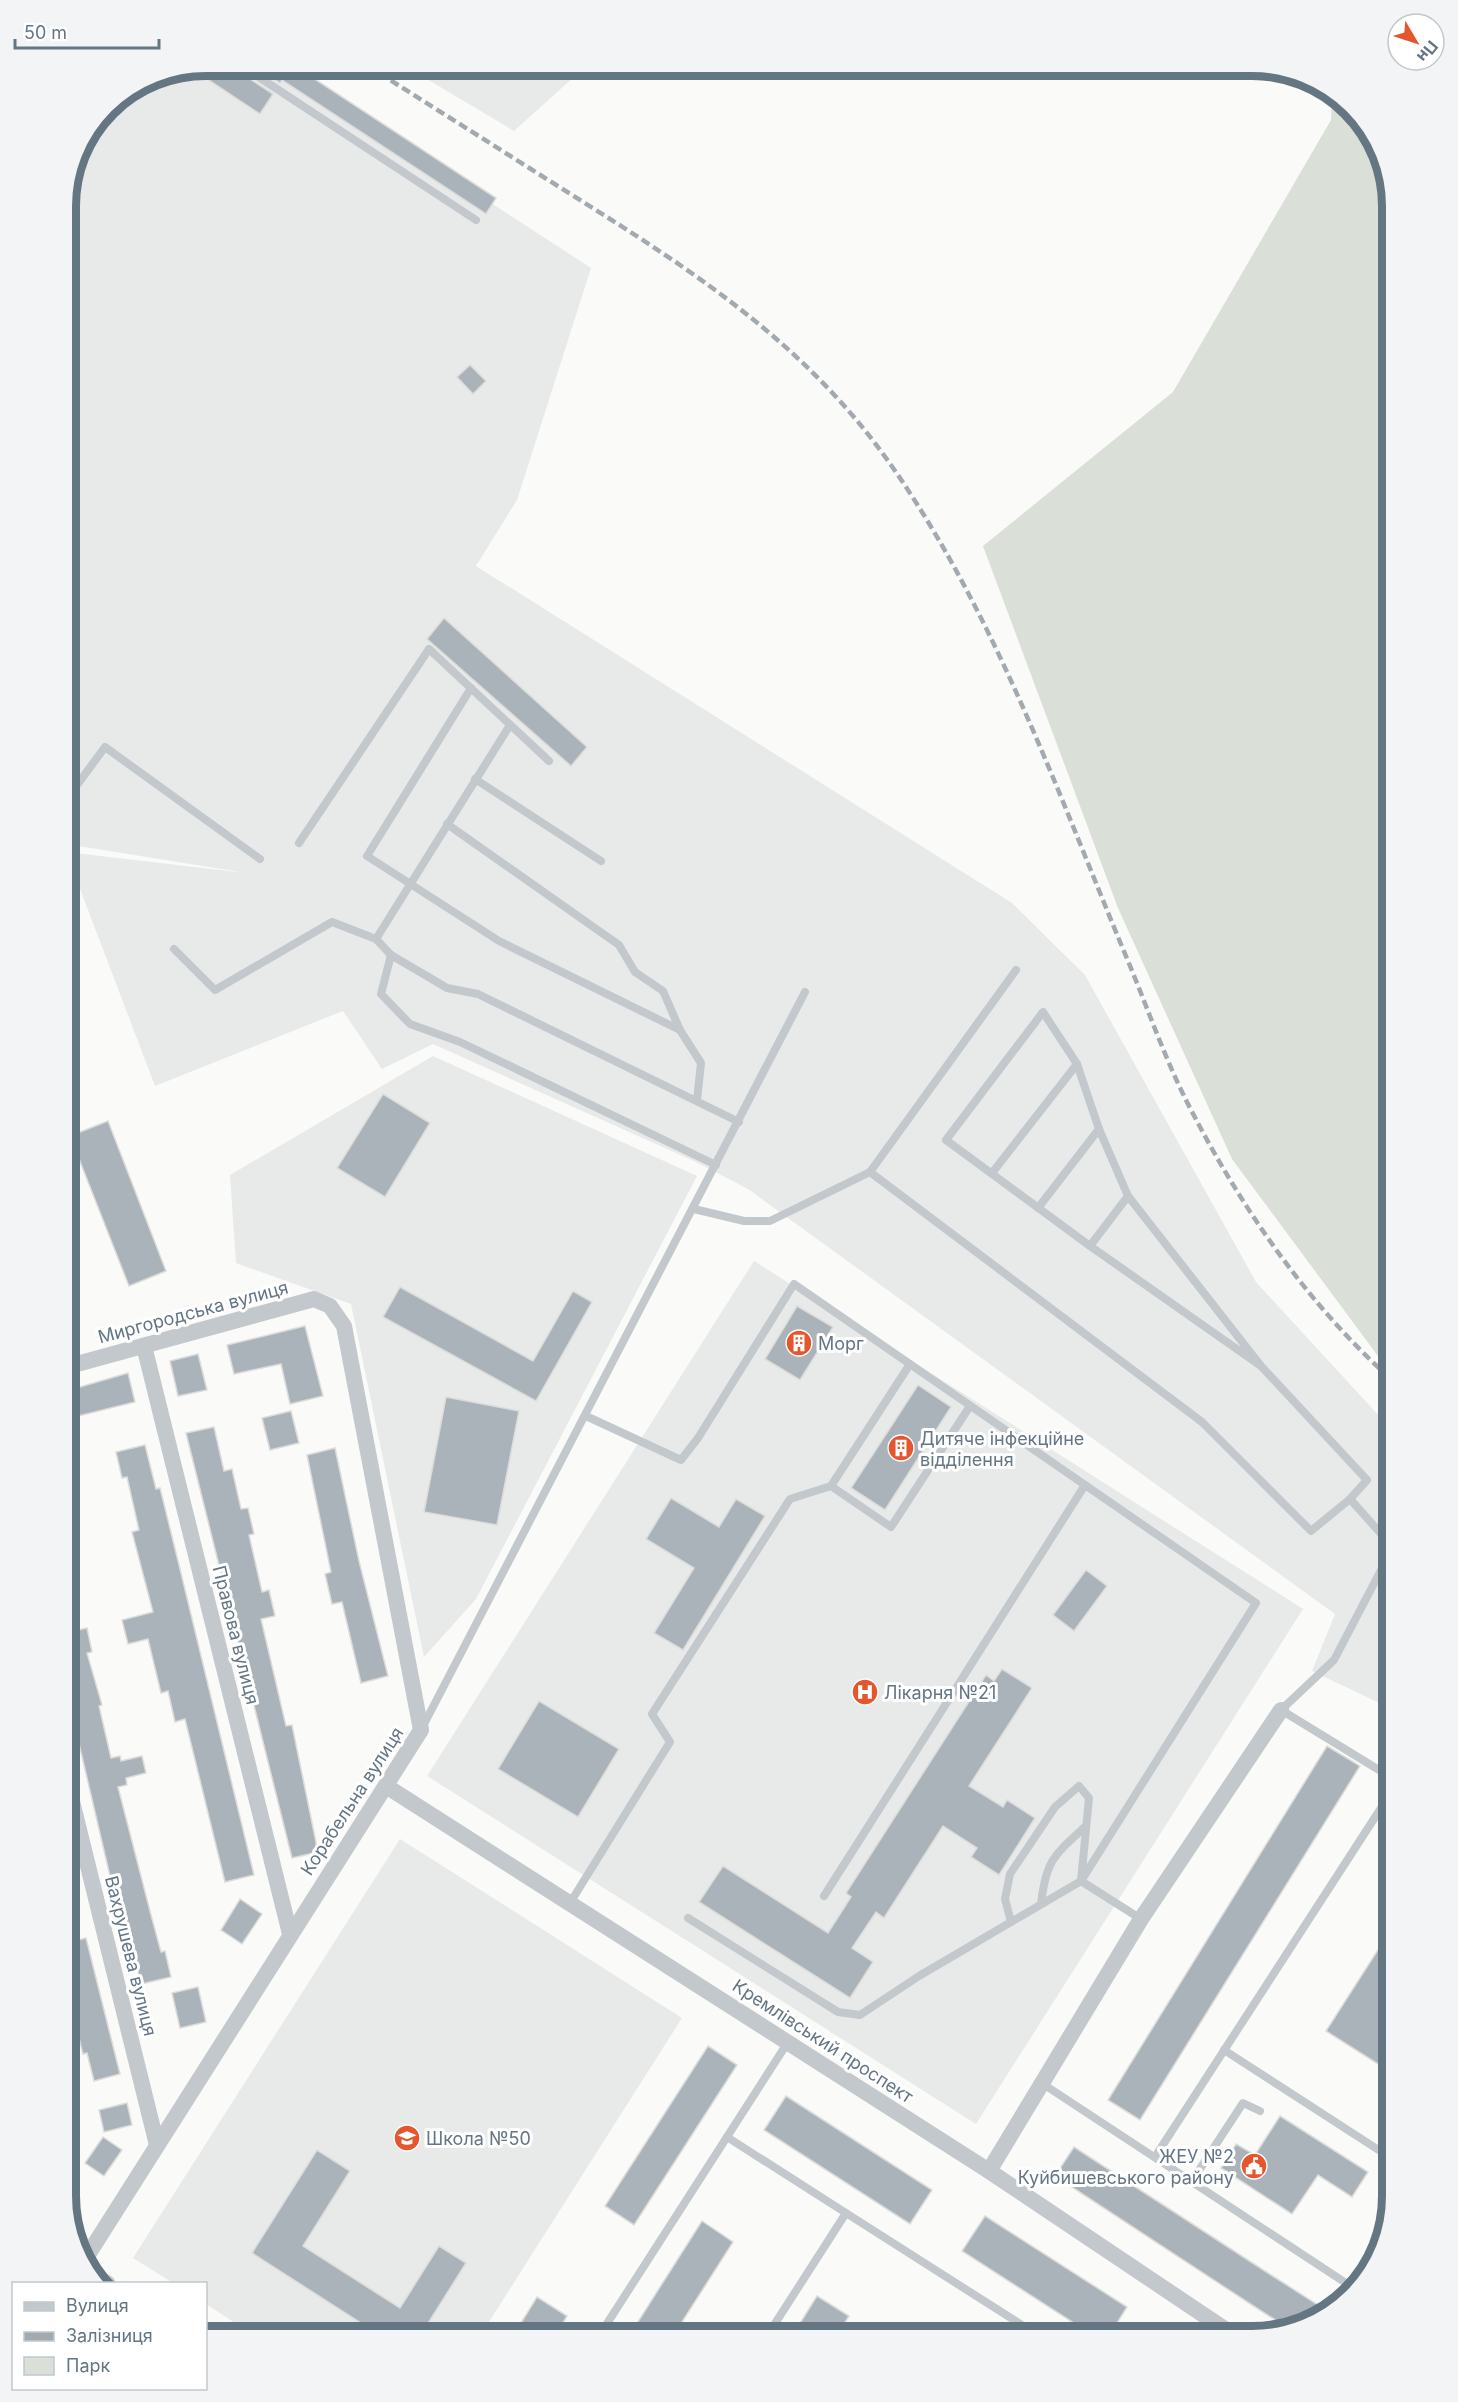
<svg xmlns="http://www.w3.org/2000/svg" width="1458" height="2402" viewBox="0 0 1458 2402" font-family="Inter,sans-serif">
<rect width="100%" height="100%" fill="#fafaf8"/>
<g fill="#e8e9e9">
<polygon points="207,66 281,66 591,268 517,500 476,566 1012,903 1085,975 1256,1282 1392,1430 1392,1709 1312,1671 1335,1614 748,1189 696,1162 433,1044 382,1069 343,1011 155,1086 66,852 246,873 66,844 66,198 80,145 108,107 153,77"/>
<polygon points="405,66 586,66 514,131"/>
<polygon points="433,1056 697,1176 476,1599 424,1657 351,1304 236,1263 230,1175"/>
<polygon points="754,1261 1303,1609 976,2124 427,1776"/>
<polygon points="400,1839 682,2018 480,2336 255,2336 206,2304 206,2284 173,2283 133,2258"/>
</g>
<polygon fill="#dadfd7" points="1332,92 1378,145 1392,207 1392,1366 1378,1356 1232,1159 1118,908 983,546 1173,392 1331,120"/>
<g fill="#aab3b9" stroke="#dcdcda" stroke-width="1.5">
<polygon points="207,66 236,66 238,71 273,94 260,114 192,69"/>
<polygon points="254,66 295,66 496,198 486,214 282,80 280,83"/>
<polygon points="470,365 486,381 473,394 457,377"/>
<polygon points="444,618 587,747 571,766 427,639"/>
<polygon points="383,1094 430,1123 385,1197 337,1168"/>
<polygon points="108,1121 166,1271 129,1286 70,1136"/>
<polygon points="400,1287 533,1361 573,1291 592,1302 536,1401 383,1317"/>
<polygon points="797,1306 833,1327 800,1380 765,1359"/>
<polygon points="305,1326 323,1396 290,1404 281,1364 234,1374 227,1345"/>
<polygon points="198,1354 207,1390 178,1396 170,1361"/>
<polygon points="128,1373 135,1402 66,1419 66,1391"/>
<polygon points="918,1385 951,1407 885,1510 851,1488"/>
<polygon points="446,1397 519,1411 497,1525 424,1512"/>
<polygon points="291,1411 299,1443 270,1450 262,1418"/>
<polygon points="214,1427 224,1471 232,1469 241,1509 248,1508 254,1534 249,1535 262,1592 269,1590 275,1616 261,1619 286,1726 292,1725 318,1852 292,1858 186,1433"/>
<polygon points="145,1445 156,1489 160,1488 180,1569 254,1875 225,1882 185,1719 175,1722 168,1691 161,1693 148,1639 128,1644 122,1620 153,1612 132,1532 139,1530 127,1477 122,1478 116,1452"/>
<polygon points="335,1448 359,1561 388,1676 361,1683 342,1602 332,1604 325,1574 331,1572 307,1455"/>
<polygon points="671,1498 719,1527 736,1499 765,1516 683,1650 654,1633 694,1568 646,1539"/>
<polygon points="1086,1570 1107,1586 1074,1631 1053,1615"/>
<polygon points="87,1628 92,1652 87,1653 102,1705 99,1706 111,1758 120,1756 121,1761 142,1756 146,1773 126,1778 127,1785 118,1787 151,1915 161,1952 165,1951 171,1977 141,1984 122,1908 119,1909 110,1876 66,1688 66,1633"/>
<polygon points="1002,1669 1032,1688 969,1786 1003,1807 1007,1800 1035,1818 999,1875 971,1857 977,1848 943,1826 884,1918 876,1912 852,1948 873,1962 850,1998 699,1902 723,1866 828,1933 851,1897 846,1893 986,1675 994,1681"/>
<polygon points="539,1701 619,1749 578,1817 498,1769"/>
<polygon points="1327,1746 1360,1766 1140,2120 1108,2100"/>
<polygon points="240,1899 262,1914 242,1944 221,1930"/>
<polygon points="1392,1928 1392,2000 1380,2019 1392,2027 1392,2041 1378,2064 1326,2031"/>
<polygon points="86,1938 120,2074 94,2081 87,2053 83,2054 70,2003 66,2004 66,1943"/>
<polygon points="198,1987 206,2022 180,2028 172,1993"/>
<polygon points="708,2046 737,2065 634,2225 605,2206"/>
<polygon points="786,2096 932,2190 910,2224 764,2130"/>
<polygon points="127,2103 132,2125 104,2132 99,2110"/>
<polygon points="1280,2116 1368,2172 1352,2197 1318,2175 1292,2214 1221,2168 1236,2144 1255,2155"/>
<polygon points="103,2137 122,2150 104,2176 85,2163"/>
<polygon points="1074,2147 1271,2275 1326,2310 1313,2322 1288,2328 1252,2305 1055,2176"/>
<polygon points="317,2150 350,2171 303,2246 400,2308 439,2246 466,2263 420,2336 381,2336 252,2253"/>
<polygon points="985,2216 1127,2307 1109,2336 1094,2336 962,2251"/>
<polygon points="702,2221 733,2242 673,2336 629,2336"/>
<polygon points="817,2296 849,2316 836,2336 792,2336"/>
<polygon points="537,2297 567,2316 555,2336 513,2336"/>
</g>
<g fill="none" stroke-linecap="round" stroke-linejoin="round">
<g stroke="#c3c8cc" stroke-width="8">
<polyline points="242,66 476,220"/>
<path d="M479,66C493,74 504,76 517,66"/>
<polyline points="471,688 367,856 499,941 680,1030 701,1063 697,1100"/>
<polyline points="475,779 601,861"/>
<polyline points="66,800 105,747 260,859"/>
<polyline points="447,824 619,945 635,972 663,991 680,1030"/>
<polyline points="299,843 429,649 549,761"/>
<polyline points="376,939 510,725"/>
<polyline points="174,949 215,990 332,922 376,939 391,955 447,988 478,994 739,1122"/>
<polyline points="391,955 381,994 410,1024 460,1042 716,1165"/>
<polyline points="1016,970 870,1172 1202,1422 1311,1531 1350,1499 1392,1546"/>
<polyline points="992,1173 1077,1064"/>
<polyline points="1038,1208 1099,1129"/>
<polyline points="694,1209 744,1221 770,1221 870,1172"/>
<polyline points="1090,1246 1128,1196"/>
<polyline points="1261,1366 1128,1196 1099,1129 1077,1064 1043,1012 946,1140 1090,1246 1261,1366 1367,1480 1350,1499"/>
<polyline points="586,1416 681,1460 698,1438 794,1284 1256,1603 1081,1881 1141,1919"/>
<polyline points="831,1486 910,1364"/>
<polyline points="422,1728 805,992"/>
<polyline points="1392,1778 1281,1710 1334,1660 1392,1549"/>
<polyline points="824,1896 1085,1485"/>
<polyline points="570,1903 670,1742 652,1714 790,1499 831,1486 891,1527 970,1406"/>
<path d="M1041,1904C1046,1860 1054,1855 1086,1826"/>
<polyline points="688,1918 838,2012 860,2015 919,1976 1081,1881 1089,1798 1079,1786 1055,1807 1010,1874 1005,1899 1011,1922"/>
<polyline points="1224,2050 1391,2158"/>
<polyline points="1043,2084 1352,2287"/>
<polyline points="1387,2094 1392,2086"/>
<polyline points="727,2137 846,2213 767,2336"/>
<polyline points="1155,2157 1392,1791"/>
<polyline points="1192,2181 1243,2103 1260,2111"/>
<polyline points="846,2213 1039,2336"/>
<polyline points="599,2336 788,2042"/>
</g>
<g stroke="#c3c8cc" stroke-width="16">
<polyline points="144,1346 290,1934"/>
<polyline points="66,1367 314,1299 330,1306 344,1326 421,1730 84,2261"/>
<polyline points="66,1777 157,2145"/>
<polyline points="386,1786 989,2171 1235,2336"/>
<polyline points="989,2171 1141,1919 1281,1710"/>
<polyline points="99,2278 108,2284"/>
</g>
<path stroke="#a2aab0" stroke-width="4.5" stroke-dasharray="9 4.5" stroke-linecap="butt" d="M368,66C436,109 504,152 572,195C695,272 806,344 891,465C996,615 1058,794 1128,961C1148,1009 1165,1059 1188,1104C1240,1206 1307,1304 1392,1380"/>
</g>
<defs>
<symbol id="building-disc" viewBox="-11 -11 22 22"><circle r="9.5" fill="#e4572e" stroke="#fff"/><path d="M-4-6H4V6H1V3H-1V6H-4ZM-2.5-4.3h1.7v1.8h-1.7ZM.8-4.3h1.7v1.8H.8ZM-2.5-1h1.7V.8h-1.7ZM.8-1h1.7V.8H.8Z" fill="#fff"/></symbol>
<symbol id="hospital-disc" viewBox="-11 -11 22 22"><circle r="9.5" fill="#e4572e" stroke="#fff"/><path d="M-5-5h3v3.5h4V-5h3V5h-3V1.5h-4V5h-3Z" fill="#fff"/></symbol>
<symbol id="school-disc" viewBox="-11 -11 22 22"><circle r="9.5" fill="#e4572e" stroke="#fff"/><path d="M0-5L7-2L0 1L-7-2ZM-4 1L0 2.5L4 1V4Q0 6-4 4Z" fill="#fff"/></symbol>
<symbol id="civic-disc" viewBox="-11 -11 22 22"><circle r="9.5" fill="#e4572e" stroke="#fff"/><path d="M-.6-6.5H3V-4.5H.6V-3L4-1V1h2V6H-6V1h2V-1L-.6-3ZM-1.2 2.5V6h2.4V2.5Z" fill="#fff"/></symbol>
</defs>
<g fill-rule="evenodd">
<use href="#building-disc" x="784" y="1328" width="30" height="30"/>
<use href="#building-disc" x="886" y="1433" width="30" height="30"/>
<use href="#hospital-disc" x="850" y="1677" width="30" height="30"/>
<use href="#school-disc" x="392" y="2123" width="30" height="30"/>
<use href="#civic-disc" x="1239" y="2151" width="30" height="30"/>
</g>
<g text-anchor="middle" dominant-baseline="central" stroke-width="6" stroke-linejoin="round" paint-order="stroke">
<g font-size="18" fill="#657683" stroke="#fff">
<text transform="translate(193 1312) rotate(-15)">Миргородська вулиця</text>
<text transform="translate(236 1635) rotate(76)">Правова вулиця</text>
<text transform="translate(352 1801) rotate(-57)">Корабельна вулиця</text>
<text transform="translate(131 1956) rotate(76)">Вахрушева вулиця</text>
<text transform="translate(823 2041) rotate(33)">Кремлівський проспект</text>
</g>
<g font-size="18" fill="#657683" stroke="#fff" text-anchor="start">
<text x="818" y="1343">Морг</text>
<text x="920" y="1438">Дитяче інфекційне<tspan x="920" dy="21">відділення</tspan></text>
<text x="884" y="1692">Лікарня №21</text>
<text x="426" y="2138">Школа №50</text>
<text x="1234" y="2156" text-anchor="end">ЖЕУ №2<tspan x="1234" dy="21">Куйбишевського району</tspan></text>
</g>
</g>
<path d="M0 0H1458V2402H0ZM206 76H1252A130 130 0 0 1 1382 206V2196A130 130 0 0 1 1252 2326H206A130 130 0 0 1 76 2196V206A130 130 0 0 1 206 76Z" fill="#f3f4f5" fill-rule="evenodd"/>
<path fill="none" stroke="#657683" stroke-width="8" d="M206 76H1252A130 130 0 0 1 1382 206V2196A130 130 0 0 1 1252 2326H206A130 130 0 0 1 76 2196V206A130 130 0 0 1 206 76Z"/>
<rect x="12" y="2282" width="195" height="108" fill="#ffffff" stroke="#c1c8cd" stroke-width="1.5"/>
<rect x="24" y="2302" width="30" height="9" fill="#c3c8cc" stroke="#c1c8cd" stroke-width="1.5"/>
<text x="66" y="2312" font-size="18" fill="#657683">Вулиця</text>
<rect x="24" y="2332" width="30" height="9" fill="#a2aab0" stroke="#c1c8cd" stroke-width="1.5"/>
<text x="66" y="2342" font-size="18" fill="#657683">Залізниця</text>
<rect x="24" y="2357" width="30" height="18" fill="#dadfd7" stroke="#c1c8cd" stroke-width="1.5"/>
<text x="66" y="2372" font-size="18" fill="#657683">Парк</text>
<g transform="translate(1416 42) rotate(129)"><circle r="28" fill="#ffffff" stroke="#c1c8cd" stroke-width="1.5"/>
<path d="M0-4.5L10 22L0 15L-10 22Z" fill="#e4572e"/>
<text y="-9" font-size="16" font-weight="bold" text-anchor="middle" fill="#657683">Пн</text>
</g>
<path d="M15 39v9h144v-9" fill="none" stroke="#657683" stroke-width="3"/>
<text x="24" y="39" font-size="18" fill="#657683" stroke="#ffffff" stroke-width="4.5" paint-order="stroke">50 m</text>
</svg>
